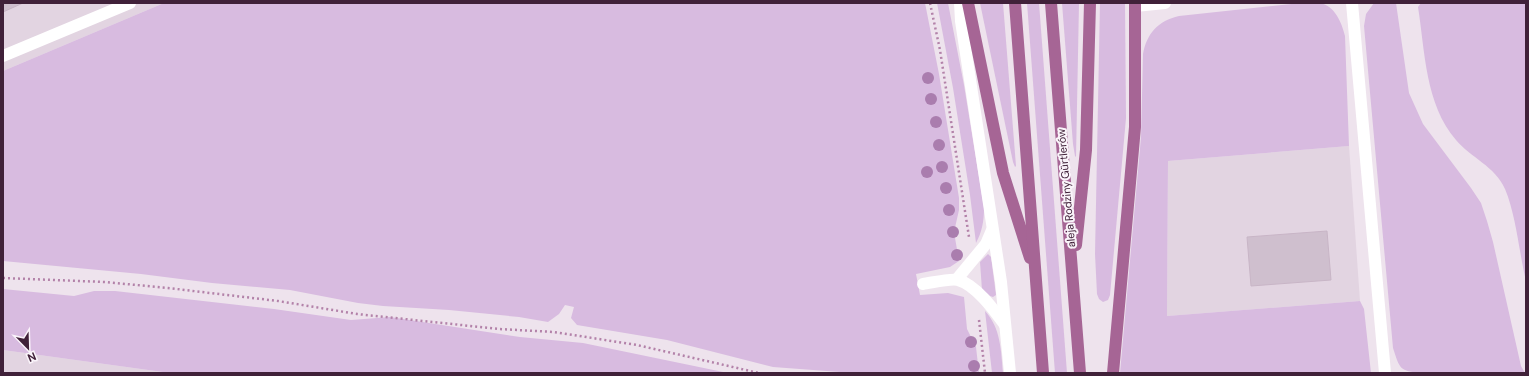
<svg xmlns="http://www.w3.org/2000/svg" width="1529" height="376" viewBox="0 0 1529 376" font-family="'DM Sans',sans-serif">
<rect width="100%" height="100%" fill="#eee3ed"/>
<g fill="#e2d4e1">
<polygon points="3,3 164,3 3,71"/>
<polygon points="1349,146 1360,301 1167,316 1168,161"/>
<polygon points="3,350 170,373 3,373"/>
</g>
<g fill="#d8bbe0">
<polygon points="164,3 925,3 939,74 959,198 959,210 954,232 959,261 950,267 916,274 920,295 948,293 964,297 967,329 976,347 979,373 853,373 773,367 667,340 577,325 571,318 574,307 565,305 559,314 548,322 519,317 449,310 383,306 358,303 290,290 212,283 141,274 3,261 3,71"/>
<path d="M937,3H948L964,85L984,208C984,221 982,232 976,243L970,195L953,88Z"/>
<polygon points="980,3 1003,3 1016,166 1015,167 1013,162"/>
<polygon points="1027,3 1039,3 1067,373 1055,373"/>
<polygon points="1062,3 1079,3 1076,157 1075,156 1073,144"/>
<polygon points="1100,3 1125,3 1126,118 1110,295 1108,300 1103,302 1099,299 1097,294 1095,254"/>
<path d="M1301,3C1307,3 1314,2 1320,3C1335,6 1342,23 1345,36L1349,146L1168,161L1167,316L1360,301L1364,309L1371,373H1120L1141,137L1143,54C1147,33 1158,21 1179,16Z"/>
<path d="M1374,3H1396L1409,93L1423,124L1471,188L1481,203L1487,221L1493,242L1521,366L1525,373H1422C1399,371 1400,369 1393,348L1364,26L1366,14Z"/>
<path d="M1421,3H1526V281C1519,252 1516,215 1505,189C1495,166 1471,158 1456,140C1425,104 1425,51 1418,7Z"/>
<polygon points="988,254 991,257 996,295 993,297 990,296 982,290 980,262"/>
<polygon points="3,289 74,296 94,291 115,291 274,309 351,320 390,317 520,337 583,343 728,373 170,373 3,350"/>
<path d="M985,311C1001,328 1001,351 1003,373H992Z"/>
</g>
<g fill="#cfbfce" stroke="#c8b5c6">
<polygon points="3,3 23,3 3,12"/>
<polygon points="1327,231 1331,280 1251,286 1247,237"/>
</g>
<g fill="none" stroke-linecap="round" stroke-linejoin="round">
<g stroke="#b382a9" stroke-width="2.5" stroke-dasharray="2 3" stroke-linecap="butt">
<polyline points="930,3 940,50 969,237"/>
<polyline points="3,278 105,282 168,288 278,301 357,314 499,329 554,332 637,345 759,373"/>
<polyline points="979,320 985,373"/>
</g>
<g stroke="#fff" stroke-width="12">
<polyline points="960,3 961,21 1001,282 1010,373"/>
<polyline points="1352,3 1385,373"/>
<polyline points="1135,6 1165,3"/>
<polyline points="3,56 130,3"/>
<polyline points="957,279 986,244 992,230"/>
<path d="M923,284C931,283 951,278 958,280C976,285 994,310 1005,325"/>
</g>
<g stroke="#a66595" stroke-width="12">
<polyline points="968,3 1003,173 1030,258"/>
<polyline points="1015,3 1043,373"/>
<polyline points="1051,3 1080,373"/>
<polyline points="1076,245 1086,150 1090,3"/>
<polyline points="1113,373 1135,127 1135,3"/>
</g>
</g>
<g fill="#aa7dae">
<circle cx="928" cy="78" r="6"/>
<circle cx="931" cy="99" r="6"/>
<circle cx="936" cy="122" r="6"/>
<circle cx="939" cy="145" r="6"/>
<circle cx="942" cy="167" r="6"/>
<circle cx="927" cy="172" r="6"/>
<circle cx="946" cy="188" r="6"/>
<circle cx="949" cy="210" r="6"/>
<circle cx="953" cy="232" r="6"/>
<circle cx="957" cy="255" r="6"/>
<circle cx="971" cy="342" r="6"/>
<circle cx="974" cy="366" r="6"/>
</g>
<g text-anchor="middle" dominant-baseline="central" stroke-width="4" stroke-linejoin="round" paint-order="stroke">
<g font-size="11" fill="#402139" stroke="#faf4fa">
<text transform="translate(1066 188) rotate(-95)">aleja Rodziny Gürtlerów</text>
</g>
</g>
<rect width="1529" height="376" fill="none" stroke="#402139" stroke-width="8"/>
<g transform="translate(28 348) rotate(157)" stroke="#faf4fa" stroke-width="3" paint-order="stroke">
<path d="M0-3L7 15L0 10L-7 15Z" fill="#402139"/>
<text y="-6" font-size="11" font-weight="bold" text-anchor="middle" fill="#402139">N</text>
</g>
</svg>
